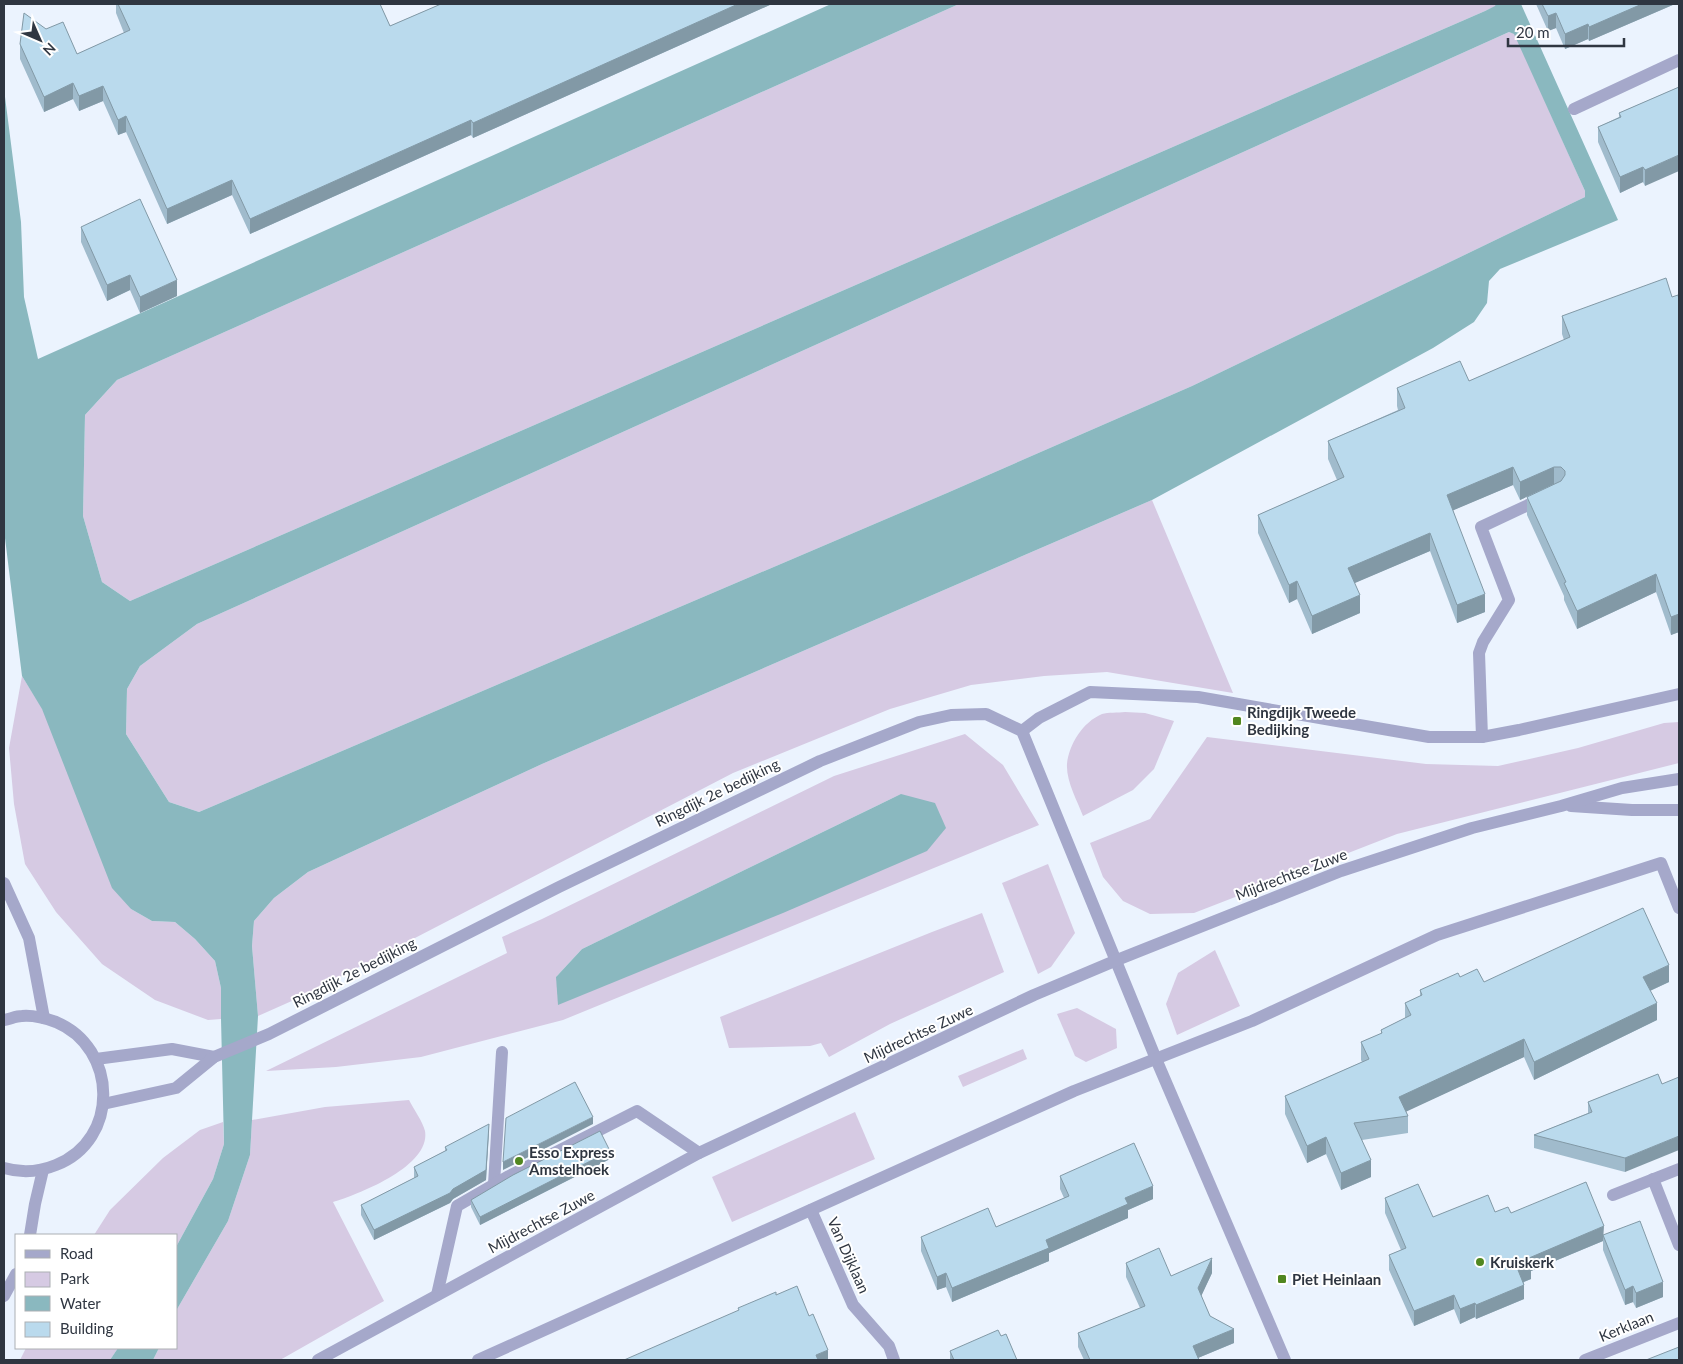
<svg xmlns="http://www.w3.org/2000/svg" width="1683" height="1364" viewBox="0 0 1683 1364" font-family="Lato,sans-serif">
<rect width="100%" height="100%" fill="#ebf3fe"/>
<g fill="#d6cae3" fill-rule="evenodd">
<polygon points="959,4 1496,4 1496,6 1485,11 130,601 102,582 83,516 85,415 117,380"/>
<polygon points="1509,32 1515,34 1585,191 1585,197 1192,386 947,493 199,812 169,802 126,734 127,689 140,666 197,624"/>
<polygon points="1152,500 1233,693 1107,672 1044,676 971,685 890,709 733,773 303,996 258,1016 252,946 254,921 274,898 308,872 542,764"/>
<polygon points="22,676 42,708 131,909 152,921 175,922 195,939 215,961 221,988 221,1019 208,1020 155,1000 102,964 56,912 25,864 14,804 9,748"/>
<path d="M1125,712L1145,713L1174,721L1154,769L1133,790L1083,816C1077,800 1066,781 1067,764C1069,744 1083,722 1102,714C1108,712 1118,713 1125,712Z"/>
<polygon points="1679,722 1679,763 1397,834 1194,913 1150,914 1123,901 1103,877 1090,843 1150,819 1207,737 1426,764 1498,766 1578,748 1664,723"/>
<path d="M965,734L1003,765L1039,825L563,1020L421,1057L336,1067L266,1071L507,953L502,937L542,919L834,776ZM901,794L556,977L582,949Z"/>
<polygon points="1048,864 1075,933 1051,967 1038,974 1002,883"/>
<polygon points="982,913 1004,972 890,1024 829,1057 821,1043 810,1046 729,1048 720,1017 932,932"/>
<polygon points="1215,950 1240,1006 1177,1035 1166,1004 1178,973"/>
<polygon points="1077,1008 1116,1029 1117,1048 1086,1062 1075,1056 1057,1014"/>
<polygon points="1023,1049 1027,1059 963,1087 958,1076"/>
<path d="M409,1100C413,1108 423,1122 425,1131C431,1166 359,1194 333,1202L384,1301L280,1360H153L159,1348H176V1311L228,1221L250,1155L252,1120L325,1107Z"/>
<polygon points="855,1112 875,1159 732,1222 712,1177"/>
<polygon points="223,1122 224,1144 213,1179 176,1247 176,1235 94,1235 110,1210 163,1158 200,1130"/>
<polygon points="26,1348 118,1348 110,1360 20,1360"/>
</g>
<g fill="#8ab8bf" fill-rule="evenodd">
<path d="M831,4H959L117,380L85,415L83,516L102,582L130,601L1485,11L1495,6L1496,4H1521L1618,220L1500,269L1489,281L1487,303L1474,322L1433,348L1152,500L542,764L308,872L274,898L254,921L252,946L258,1016L250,1155L228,1221L176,1311V1247L213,1179L224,1144L221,1019V988L215,961L195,939L175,922L152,921L131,909L112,888L42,709L22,676L4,530V89L21,222L24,297L38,359ZM1509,32L1514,34L1585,191V197L1192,386L947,493L199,812L169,802L126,734L127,689L140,666L197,624Z"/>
<polygon points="901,794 935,803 946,828 927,851 783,913 558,1005 556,977 582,949"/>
<polygon points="118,1348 159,1348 153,1360 110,1360"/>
</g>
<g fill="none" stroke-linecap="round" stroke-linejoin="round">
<g stroke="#a5a8ca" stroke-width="12">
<polyline points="1574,109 1679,60"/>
<polyline points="1022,731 1039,718 1090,692 1198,697 1429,737 1482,737 1519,730 1679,694"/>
<polyline points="1482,737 1479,653 1483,642 1509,600 1481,527 1541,499"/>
<polyline points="1571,806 1632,810 1679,810"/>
<polyline points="4,883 29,938 44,1018"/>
<path d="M4,1020C10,1019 16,1016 22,1016C34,1015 45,1018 56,1022C118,1048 120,1140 56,1165C39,1172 21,1173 4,1168"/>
<polyline points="96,1059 172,1049 214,1057"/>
<polyline points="103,1104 176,1088 214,1057 269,1034 559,887 820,761 919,722 951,715 986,714 1022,731 1156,1059 1285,1360"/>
<polyline points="1653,1179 1679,1245"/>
<polyline points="494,1184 502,1052"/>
<polyline points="1613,1195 1679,1169"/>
<polyline points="811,1210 853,1305 889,1346 894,1360"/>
<polyline points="30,1235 35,1204 43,1170"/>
<polyline points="437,1295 457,1206 509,1176 637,1111 699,1153"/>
<polyline points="4,1296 16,1274"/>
<polyline points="318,1360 699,1153 1034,995 1117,960 1341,871 1472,828 1561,806 1622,788 1679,779"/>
<polyline points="478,1360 1074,1091 1252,1021 1437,935 1661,863 1679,908"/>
<polyline points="1585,1360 1679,1323"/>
</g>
</g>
<g fill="#a0bbcc">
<polygon points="116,4 380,4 390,26 441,4 772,4 473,138 471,135 250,234 232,195 167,224 126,132 118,135 103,101 79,111 73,99 44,112 20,59 20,44 77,54 124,33 116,13"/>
<polygon points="1536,4 1675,4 1589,41 1588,39 1565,49 1556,28 1548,31"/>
<polygon points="1679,87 1645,186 1643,182 1620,193 1598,142 1598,127 1619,117 1619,113"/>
<polygon points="81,227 177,296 140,313 130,290 107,301 81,242"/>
<polygon points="1672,297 1679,299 1679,632 1671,635 1656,592 1577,629 1564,600 1564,596 1527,515 1527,497 1554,484 1520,500 1513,485 1453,510 1485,612 1457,623 1430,551 1354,583 1360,613 1312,634 1297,599 1289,603 1258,533 1258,515 1337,480 1328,459 1328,441 1398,410 1397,406 1397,388 1469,381 1564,340 1562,334 1562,316"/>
<polygon points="1460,977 1484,982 1669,982 1650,991 1657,1020 1534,1080 1524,1057 1406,1111 1408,1116 1408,1133 1362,1140 1371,1177 1341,1190 1326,1154 1307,1163 1285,1114 1285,1096 1362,1062 1361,1060 1361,1042 1381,1034 1381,1030 1405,1018 1405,1003 1420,996 1420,990"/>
<polygon points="1658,1074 1625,1172 1534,1148 1534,1135 1588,1113 1588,1102"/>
<polygon points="489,1134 486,1180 453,1199 450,1203 374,1240 361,1215 361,1205 414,1178 414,1167 445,1151 445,1147"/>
<polygon points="610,1159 480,1225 471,1207 471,1200"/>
<polygon points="1060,1176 1153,1199 1128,1210 1128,1218 1049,1253 1049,1261 952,1302 946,1287 937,1290 921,1251 921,1237 996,1227 1064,1198 1060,1189"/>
<polygon points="1385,1198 1433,1217 1495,1212 1511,1213 1604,1235 1663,1297 1636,1308 1633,1302 1625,1305 1603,1250 1603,1241 1531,1271 1531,1279 1524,1282 1524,1299 1476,1319 1475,1317 1460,1324 1454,1309 1414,1326 1389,1270 1389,1255 1401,1250 1385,1213"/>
<polygon points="1126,1263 1171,1276 1212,1273 1201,1296 1210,1316 1234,1343 1198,1358 1199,1360 1084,1360 1078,1347 1078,1333 1140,1308 1126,1277"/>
<polygon points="1001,1336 1017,1360 950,1360 950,1351"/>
</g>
<g fill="#8299a6">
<polygon points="738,4 772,4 473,138 473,123"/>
<polygon points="1642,4 1675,4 1589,41 1589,27"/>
<polygon points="1556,13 1556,28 1548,31 1548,16"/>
<polygon points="1588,24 1588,39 1565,49 1565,34"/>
<polygon points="73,83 73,99 44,112 44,97"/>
<polygon points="103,86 103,101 79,111 79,96"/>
<polygon points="126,116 126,132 118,135 118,120"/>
<polygon points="471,120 471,135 250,234 250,219"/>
<polygon points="1679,155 1679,171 1645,186 1645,170"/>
<polygon points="1643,167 1643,182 1620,193 1620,177"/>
<polygon points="232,180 232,195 167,224 167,209"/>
<polygon points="130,275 130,290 107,301 107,285"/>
<polygon points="177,280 177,296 140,313 140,297"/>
<polygon points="1513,467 1513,485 1447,513 1447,495"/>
<polygon points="1554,467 1554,484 1520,500 1520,482"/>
<polygon points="1430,533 1430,551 1348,586 1348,568"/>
<polygon points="1656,574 1656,592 1577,629 1577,611"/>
<polygon points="1297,581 1297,599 1289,603 1289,585"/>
<polygon points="1485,594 1485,612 1457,623 1457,605"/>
<polygon points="1360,595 1360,613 1312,634 1312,616"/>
<polygon points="1679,614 1679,632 1671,635 1671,617"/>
<polygon points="1669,965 1669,982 1643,994 1643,977"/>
<polygon points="1657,1003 1657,1020 1534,1080 1534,1062"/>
<polygon points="1524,1039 1524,1057 1399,1115 1399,1097"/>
<polygon points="593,1117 593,1124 503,1170 503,1162"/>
<polygon points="489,1124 486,1180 453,1199 450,1203 374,1240 374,1230"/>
<polygon points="1679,1136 1679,1150 1625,1172 1625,1158"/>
<polygon points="1326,1137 1326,1154 1307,1163 1307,1146"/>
<polygon points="610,1151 610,1159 480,1225 480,1217"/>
<polygon points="1371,1160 1371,1177 1341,1190 1341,1173"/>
<polygon points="1153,1186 1153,1199 1128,1210 1128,1218 1049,1253 1049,1261 952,1302 952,1288 1046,1240 1125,1198"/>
<polygon points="1604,1226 1603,1241 1531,1271 1531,1279 1518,1284 1518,1270 1529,1258"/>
<polygon points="1212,1258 1212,1273 1198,1303 1198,1288"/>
<polygon points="946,1273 946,1287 937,1290 937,1277"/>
<polygon points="1663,1282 1663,1297 1636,1308 1636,1293"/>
<polygon points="1524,1285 1524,1299 1476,1319 1476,1305"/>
<polygon points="1633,1286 1633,1302 1625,1305 1625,1290"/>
<polygon points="1454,1295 1454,1309 1414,1326 1414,1311"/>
<polygon points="1475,1303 1475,1317 1460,1324 1460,1309"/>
<polygon points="1234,1329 1234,1343 1193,1360 1193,1346"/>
<polygon points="828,1350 828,1360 816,1360 816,1355"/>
</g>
<g fill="#badaed" stroke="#8299a6">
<polygon points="118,4 380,4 390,26 441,4 738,4 473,123 471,120 250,219 232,180 167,209 126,116 118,120 103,86 79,96 73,83 44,97 20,44 24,13 46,29 63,22 77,54 130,30"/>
<polygon points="1542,4 1642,4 1589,27 1588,24 1565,34 1556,13 1548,16"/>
<polygon points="1679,87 1679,155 1645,170 1643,167 1620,177 1598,127 1621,117 1619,113"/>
<polygon points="140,199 177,280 140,297 130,275 107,285 81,227"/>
<polygon points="1666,278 1672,297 1678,295 1679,299 1679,614 1671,617 1656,574 1577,611 1564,583 1566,582 1527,497 1561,481 1565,475 1565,471 1561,467 1554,467 1520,482 1513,467 1447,495 1485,594 1457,605 1430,533 1348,568 1360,595 1312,616 1297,581 1289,585 1258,515 1344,477 1328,441 1405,408 1397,388 1460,361 1469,381 1570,337 1562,316"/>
<polygon points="1643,908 1669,965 1643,977 1657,1003 1534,1062 1524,1039 1399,1097 1408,1116 1354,1123 1371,1160 1341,1173 1326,1137 1307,1146 1285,1096 1369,1059 1361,1042 1382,1033 1381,1030 1411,1015 1405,1003 1422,995 1420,990 1458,973 1460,977 1477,969 1484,982"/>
<polygon points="1658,1074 1662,1084 1679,1077 1679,1136 1625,1158 1534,1135 1592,1112 1588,1102"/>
<polygon points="575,1082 593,1117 503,1162 506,1118"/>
<polygon points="489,1124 486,1170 453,1189 450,1193 374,1230 361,1205 418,1176 414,1167 447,1150 445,1147"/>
<polygon points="600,1131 610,1151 480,1217 471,1200 513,1175"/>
<polygon points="1134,1143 1153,1186 1125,1198 1128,1204 1046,1240 1049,1248 952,1288 946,1273 937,1277 921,1237 988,1208 996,1227 1069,1196 1060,1176"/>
<polygon points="1586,1182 1604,1226 1529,1258 1531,1264 1518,1270 1524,1285 1476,1305 1475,1303 1460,1309 1454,1295 1414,1311 1389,1255 1406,1248 1385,1198 1418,1184 1433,1217 1488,1195 1495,1212 1508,1207 1511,1213"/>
<polygon points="1640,1221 1663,1282 1636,1293 1633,1286 1625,1290 1603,1235"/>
<polygon points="1159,1248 1171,1276 1212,1258 1198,1288 1210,1316 1234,1329 1193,1346 1199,1360 1090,1360 1078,1333 1145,1306 1126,1263"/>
<polygon points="797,1286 809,1316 813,1314 828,1350 816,1355 818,1360 624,1360 739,1310 738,1308 776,1292 776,1295"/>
<polygon points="998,1330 1001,1336 1006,1334 1017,1360 954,1360 950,1351"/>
<polygon points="1679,1347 1679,1360 1646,1360"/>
</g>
<g fill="#518720" stroke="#fff" stroke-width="2">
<rect x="1232" y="716" width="10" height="10" rx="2.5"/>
<circle cx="519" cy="1161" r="5"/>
<circle cx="1480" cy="1262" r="5"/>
<rect x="1277" y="1274" width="10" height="10" rx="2.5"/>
</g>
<g text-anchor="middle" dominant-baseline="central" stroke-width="4" stroke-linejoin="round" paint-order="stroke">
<g font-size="15" font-weight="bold" fill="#2f3641" stroke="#fff" text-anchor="start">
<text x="1247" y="712">Ringdijk Tweede<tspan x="1247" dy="17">Bedijking</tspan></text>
<text x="529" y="1152">Esso Express<tspan x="529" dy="17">Amstelhoek</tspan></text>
<text x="1490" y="1262">Kruiskerk</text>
<text x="1292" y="1279">Piet Heinlaan</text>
</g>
<g font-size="15" fill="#2f3641" stroke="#fff">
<text transform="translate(717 792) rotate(-26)">Ringdijk 2e bedijking</text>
<text transform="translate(1291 874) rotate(-21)">Mijdrechtse Zuwe</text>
<text transform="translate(354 972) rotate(-27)">Ringdijk 2e bedijking</text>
<text transform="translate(918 1033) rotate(-25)">Mijdrechtse Zuwe</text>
<text transform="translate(541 1221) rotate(-28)">Mijdrechtse Zuwe</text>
<text transform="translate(849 1255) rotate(66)">Van Dijklaan</text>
<text transform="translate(1626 1326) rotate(-22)">Kerklaan</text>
</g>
</g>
<rect width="1683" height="1364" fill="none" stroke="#2f3641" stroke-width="10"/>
<rect x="15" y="1234" width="162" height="115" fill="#ffffff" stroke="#acafb3"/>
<rect x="25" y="1250" width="25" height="8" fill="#a5a8ca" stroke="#acafb3"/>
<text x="60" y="1259" font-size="15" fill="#2f3641">Road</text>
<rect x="25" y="1272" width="25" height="15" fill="#d6cae3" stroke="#acafb3"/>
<text x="60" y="1284" font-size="15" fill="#2f3641">Park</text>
<rect x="25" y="1296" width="25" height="15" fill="#8ab8bf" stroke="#acafb3"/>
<text x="60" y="1309" font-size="15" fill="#2f3641">Water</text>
<rect x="25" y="1322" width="25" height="15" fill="#badaed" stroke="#acafb3"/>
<text x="60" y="1334" font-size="15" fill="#2f3641">Building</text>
<g transform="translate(40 40) rotate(135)" stroke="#ffffff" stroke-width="4" paint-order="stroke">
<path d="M0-4L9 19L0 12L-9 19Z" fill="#2f3641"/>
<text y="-8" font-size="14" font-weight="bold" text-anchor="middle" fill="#2f3641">N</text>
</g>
<path d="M1508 38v8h116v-8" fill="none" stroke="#2f3641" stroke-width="2.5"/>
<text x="1516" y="38" font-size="15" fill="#2f3641" stroke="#ffffff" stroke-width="4" paint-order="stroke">20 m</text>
</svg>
